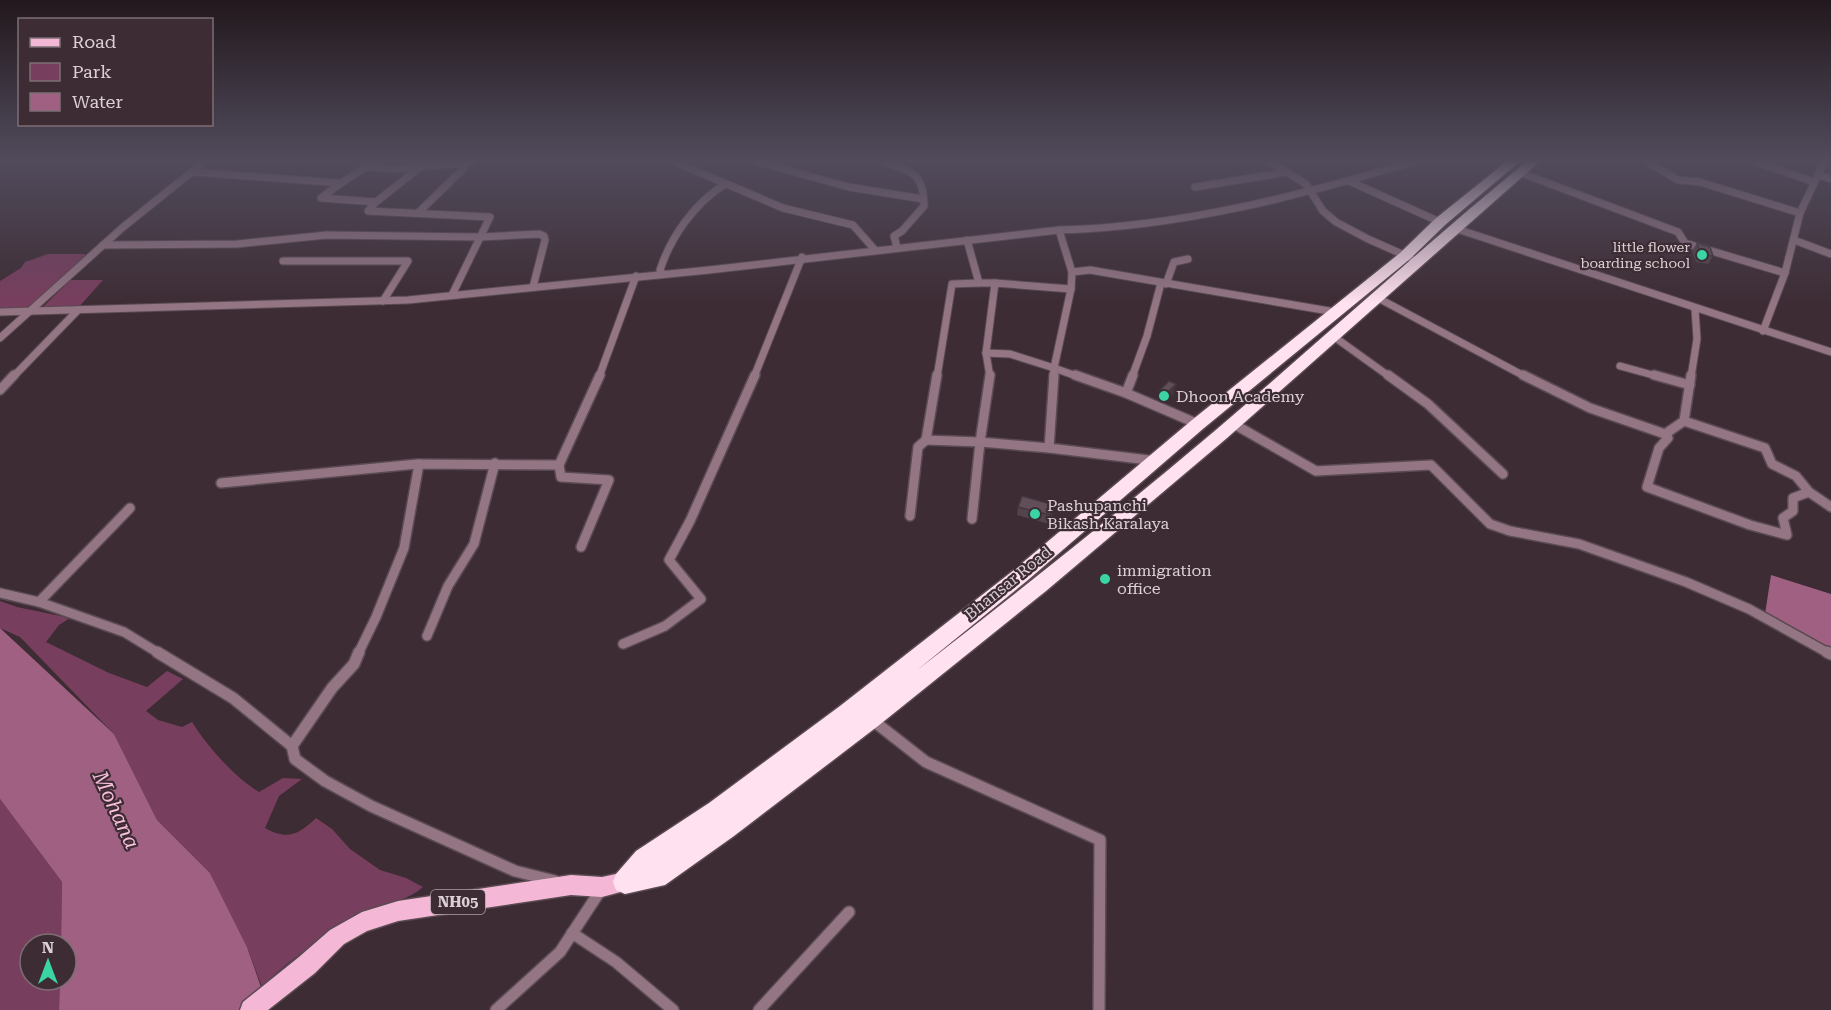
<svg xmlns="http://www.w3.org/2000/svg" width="1831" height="1010" viewBox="0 0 1831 1010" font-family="'Roboto Serif',serif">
<rect width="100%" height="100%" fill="#3d2c34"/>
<g fill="#783e5e">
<polygon points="48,254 85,254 86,258 55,288 26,308 0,311 0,281 21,268 25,262"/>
<polygon points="70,280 103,280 78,308 41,309"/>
<path d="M0,601L17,607L70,618L59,625L46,642L109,673L147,687L167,671L183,679L146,711L158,720L182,727L192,722C207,746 234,777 259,792L283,778L302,779L279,796L265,828C288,841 299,834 316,818L332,829L350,849L380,870L406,878L423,887C409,899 390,903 373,911C333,930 293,955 262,987L247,947L210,873L157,820L114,734L20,637L0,628Z"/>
<polygon points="0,799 62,882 61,944 30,944 30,980 60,980 59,1010 0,1010"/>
</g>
<g fill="#a06082">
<polygon points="1771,575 1831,594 1831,648 1765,614"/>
<polygon points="0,628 114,734 157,820 210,873 247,947 269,1010 59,1010 60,980 66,980 66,944 61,944 62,882 0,799"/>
</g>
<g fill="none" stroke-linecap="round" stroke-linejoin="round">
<defs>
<g id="street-far2">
<polyline points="675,162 783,208 853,225 875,250"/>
<polyline points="758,162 849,187 923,199"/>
<path d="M884,162C912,171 924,174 924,206L902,231L894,236L897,247"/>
<polyline points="1270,162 1306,184 1323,211 1336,222 1368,239 1411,258"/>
<polyline points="1648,162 1678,180 1700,182 1800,213"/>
<polyline points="1757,162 1814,182"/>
<polyline points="192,172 341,183 366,167 396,169 472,162"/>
<polyline points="1521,173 1678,232 1685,243 1785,273"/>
<polyline points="1818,175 1831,179"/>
<polyline points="1349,181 1440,222"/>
<polyline points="341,183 321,198 376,202 368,211 490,217 452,295"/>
<polyline points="1195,187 1288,172"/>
<polyline points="376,202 419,168"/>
<polyline points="418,213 462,170 467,162"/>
<polyline points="1454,228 1831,352"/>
<polyline points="1059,230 1072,272 1090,270 1335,312"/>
<polyline points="967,240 979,283 995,283"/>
<polyline points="1794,240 1831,254"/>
<polyline points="103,245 237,244 327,235 481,237 539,234 544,236 545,240 533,287"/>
<polyline points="283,261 408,261 383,301"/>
<polyline points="1072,272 1071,289 1054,368 1079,377"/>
<path d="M662,273L660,270C671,236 695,203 725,184"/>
<polyline points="1166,284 1174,262 1188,259"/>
<polyline points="1378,298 1526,377"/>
<path d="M0,312L408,300L709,270L1059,230C1180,227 1298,196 1413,162"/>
<polyline points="1763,331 1785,273 1800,213 1824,162"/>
<polyline points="1333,336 1390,377"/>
<polyline points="0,338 122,228 204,162"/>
<polyline points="986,353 1010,354 1054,368 1053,377"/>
<polyline points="1620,366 1660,377"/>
<polyline points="13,377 78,310"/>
<polyline points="599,377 636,276"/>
<polyline points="754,377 802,257"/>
<polyline points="937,377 952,284 979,283"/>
<polyline points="990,377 986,353 995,283 1071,289"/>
<polyline points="1132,377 1147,336 1161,283"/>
<polyline points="1691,377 1697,339 1695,309"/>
</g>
<g id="street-far1">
<polyline points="937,375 926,440 980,442 972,519"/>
<polyline points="990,375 980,442 1049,448"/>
<polyline points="1054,375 1049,448 1157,461"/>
<polyline points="1075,375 1126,393"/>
<polyline points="1133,375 1126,393 1198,424"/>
<polyline points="1388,375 1428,404 1503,474"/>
<polyline points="1523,375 1590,408 1665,434 1684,421 1691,375"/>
<polyline points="1654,375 1690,385"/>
<polyline points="0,390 14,375"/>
<polyline points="1684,421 1765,448 1772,464 1796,476 1809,492 1831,507"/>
<polyline points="1232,423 1316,471 1431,465 1490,524 1510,531 1579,544 1686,582 1749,609 1830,654"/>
<polyline points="1665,434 1668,438 1659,448 1647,487 1750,525 1787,535 1783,518 1793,511 1793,498 1809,492"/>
<polyline points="559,465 561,477 609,480 581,547"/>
<polyline points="221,483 417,464 559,465 600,375"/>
<polyline points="910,516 918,447 926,440"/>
<polyline points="0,593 39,602 124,632 160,654"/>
<polyline points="39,602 130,508"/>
<polyline points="427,636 448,586 474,544 495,463"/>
<polyline points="623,644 665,626 701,599 669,560 690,521 755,375"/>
<polyline points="358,654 376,617 404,548 419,464"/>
</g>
<g id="street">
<polyline points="157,652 233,698 292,746 295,759 325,781 371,806 515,871 555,881"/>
<polyline points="1827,652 1831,654"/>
<polyline points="871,719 926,762 1100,840 1099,1010"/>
<polyline points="292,746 332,688 354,664 359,652"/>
<polyline points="572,933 616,962 673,1010"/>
<polyline points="496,1010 560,952 602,888"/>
<polyline points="759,1010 849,912"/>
</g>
<polygon id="primary" points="625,872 632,875 635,882 632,889 602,897 571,895 398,921 367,931 344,944 315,973 268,1010 240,1010 243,1002 299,957 330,930 362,912 398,901 571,875 602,877"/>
<path id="highway" d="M1506,162H1519L1445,225L1410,259L1204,428L1028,580L916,671C1018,592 1119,512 1217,429C1321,340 1421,248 1526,162H1539L1227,438L1046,591L878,726L734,836L665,885L625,894L616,890L613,882L616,874L636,851L709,803L840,706L1014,570L1192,420L1400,253L1435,219Z"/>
</defs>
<use href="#street-far2" stroke="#5a4a51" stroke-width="9"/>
<use href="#street-far1" stroke="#5a4a51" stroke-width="12"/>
<use href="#street" stroke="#5a4a51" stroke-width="14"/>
<use href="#primary" stroke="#5a4a51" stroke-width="3"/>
<use href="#highway" stroke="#5a4a51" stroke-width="3"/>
<use href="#street-far2" stroke="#937584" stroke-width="7"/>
<use href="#street-far1" stroke="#937584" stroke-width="9"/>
<use href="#street" stroke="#937584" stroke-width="11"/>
<use href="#primary" fill="#f4b8d6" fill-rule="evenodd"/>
<use href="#highway" fill="#ffe1ef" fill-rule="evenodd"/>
</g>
<g fill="#53434c">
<polygon points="1697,243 1713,256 1708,264 1696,262 1692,251"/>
<polygon points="1159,391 1174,393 1164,402 1157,399"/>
<polygon points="1054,505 1053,513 1049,524 1017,515 1018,507"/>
</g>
<g fill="#44373e">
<polygon points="1176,384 1174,393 1164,402 1166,394"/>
<polygon points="1054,505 1053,513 1049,524 1050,515"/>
</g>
<g fill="#614e58" stroke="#44373e" stroke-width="1.5">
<polygon points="1697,243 1710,247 1713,256 1701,254"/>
<polygon points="1169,381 1176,384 1166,394 1159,391"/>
<polygon points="1022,496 1054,505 1050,515 1018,507"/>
</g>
<linearGradient id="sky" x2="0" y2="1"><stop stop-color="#22181d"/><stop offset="0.53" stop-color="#514b5c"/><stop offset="1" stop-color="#514b5c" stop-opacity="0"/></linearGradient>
<rect width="1831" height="303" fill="url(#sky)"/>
<g fill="#3ad4a5" stroke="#3d2c34" stroke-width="2">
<circle cx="1702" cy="255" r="6"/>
<circle cx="1164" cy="396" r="6"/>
<circle cx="1035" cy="514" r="6"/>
<circle cx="1105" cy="579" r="6"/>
</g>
<g text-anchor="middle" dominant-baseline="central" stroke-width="4.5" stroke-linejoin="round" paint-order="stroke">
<g font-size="14" fill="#dcd0d5" stroke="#3d2c34" text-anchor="end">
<text x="1690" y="247">little flower<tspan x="1690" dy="16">boarding school</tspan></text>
</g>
<rect fill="#3d2c34" stroke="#ac9fa5" stroke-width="1.5" x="431" y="890" width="54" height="24" rx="4.5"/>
<g font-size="15" font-weight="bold" fill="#dcd0d5">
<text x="458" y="902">NH05</text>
</g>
<g font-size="16" fill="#dcd0d5" stroke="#3d2c34" text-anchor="start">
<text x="1176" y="396">Dhoon Academy</text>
<text x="1047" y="505">Pashupanchi<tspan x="1047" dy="18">Bikash Karalaya</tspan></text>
<text x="1117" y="570">immigration<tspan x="1117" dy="18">office</tspan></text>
</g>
<g font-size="16" fill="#dcd0d5" stroke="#3d2c34">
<text transform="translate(1008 583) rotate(-39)">Bhansar Road</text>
</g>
<g font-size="21" font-style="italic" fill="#f8bfdb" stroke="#3d2c34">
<text transform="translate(116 810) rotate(65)">Mohana</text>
</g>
</g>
<rect x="18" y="18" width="195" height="108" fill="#3d2c34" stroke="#7d6e74" stroke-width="1.5"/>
<rect x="30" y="38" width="30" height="9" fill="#f4b8d6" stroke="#7d6e74" stroke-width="1.5"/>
<text x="72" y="48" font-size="18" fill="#dcd0d5">Road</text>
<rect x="30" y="63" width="30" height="18" fill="#783e5e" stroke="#7d6e74" stroke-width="1.5"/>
<text x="72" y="78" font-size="18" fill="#dcd0d5">Park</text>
<rect x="30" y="93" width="30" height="18" fill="#a06082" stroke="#7d6e74" stroke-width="1.5"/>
<text x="72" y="108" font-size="18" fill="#dcd0d5">Water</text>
<g transform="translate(48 962)"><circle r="28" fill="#3d2c34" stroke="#7d6e74" stroke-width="1.5"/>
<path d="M0-4.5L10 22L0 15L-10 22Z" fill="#3ad4a5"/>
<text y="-9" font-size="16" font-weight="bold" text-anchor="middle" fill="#dcd0d5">N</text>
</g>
</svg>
